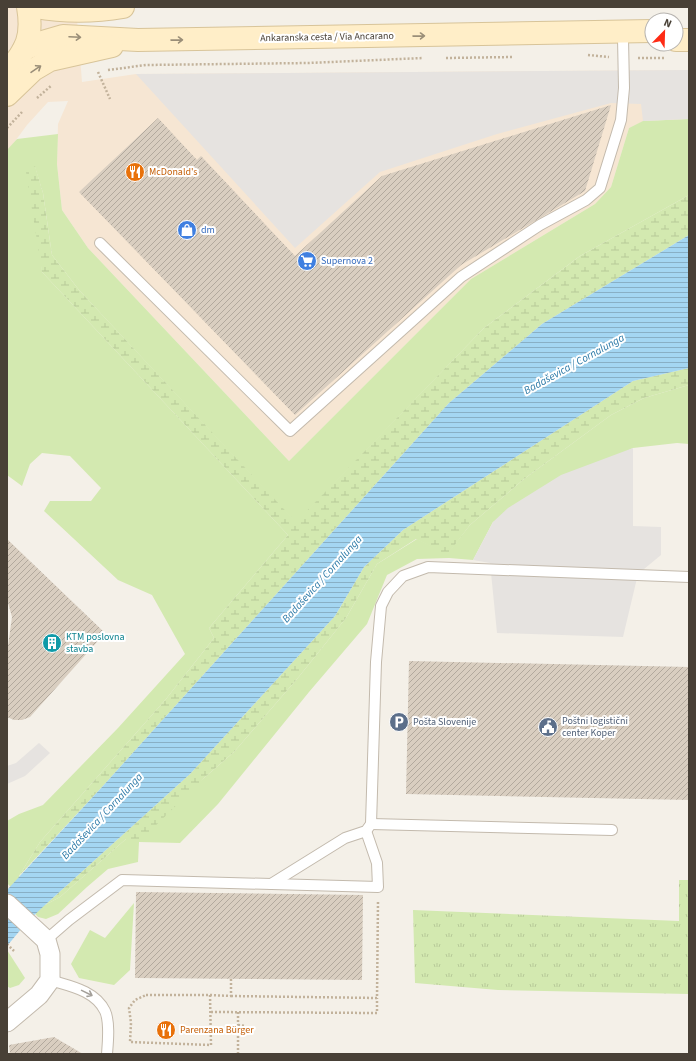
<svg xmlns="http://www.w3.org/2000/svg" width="696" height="1061" viewBox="0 0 696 1061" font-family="'Source Sans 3',sans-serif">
<defs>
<pattern id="wetland-marsh" width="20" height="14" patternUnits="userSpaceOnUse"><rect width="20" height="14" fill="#d3e9b0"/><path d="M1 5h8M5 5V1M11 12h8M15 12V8" fill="none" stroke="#b7c998"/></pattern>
<pattern id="park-tufts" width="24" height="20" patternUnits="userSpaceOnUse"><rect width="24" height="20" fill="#d3e9b0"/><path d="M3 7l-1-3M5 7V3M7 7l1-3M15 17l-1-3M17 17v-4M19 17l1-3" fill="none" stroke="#b7c998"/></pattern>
<pattern id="water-rules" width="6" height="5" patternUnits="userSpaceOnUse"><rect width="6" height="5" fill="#a4d6f2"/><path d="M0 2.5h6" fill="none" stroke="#88afc5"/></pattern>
<pattern id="building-hatch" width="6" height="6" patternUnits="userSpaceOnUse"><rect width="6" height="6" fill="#d9cec0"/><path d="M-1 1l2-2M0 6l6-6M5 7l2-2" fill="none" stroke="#b2a99d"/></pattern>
</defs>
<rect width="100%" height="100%" fill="#f4f0e8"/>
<polygon fill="#f6e6d3" points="7,7 76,7 82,82 136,74 689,70 689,119 644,121 629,128 611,187 595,204 471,279 289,461 88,248 62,210 57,164 58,124 68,101 48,102 27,125 10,148 7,150"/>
<g fill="#d3e9b0">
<polygon points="689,119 689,195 580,256 484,328 296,523 79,290 52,255 43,193 35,167 42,272 288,535 209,628 214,638 166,699 40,842 19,876 45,905 60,897 126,839 204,778 234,752 297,679 346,618 377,564 417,539 447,554 470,525 524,479 611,415 644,398 689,385 689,444 677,443 633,448 493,522 473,560 449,558 417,559 387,575 367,624 309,692 218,804 180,843 139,842 138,862 108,869 87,887 58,914 46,919 38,917 7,883 7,821 19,814 43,805 118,728 185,654 152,595 118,580 44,511 50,501 91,501 101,488 70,456 42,453 30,464 22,486 7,475 7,150 17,139 58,134 57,164 62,210 88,248 289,461 471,279 595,204 611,187 629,128 643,121"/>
<polygon points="134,903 130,970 114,985 79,978 71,964 90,930 105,938"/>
<polygon points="7,950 25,978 19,985 10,988 7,986"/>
</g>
<g fill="url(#wetland-marsh)">
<polygon points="35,166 43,193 52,255 79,290 296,522 484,328 580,256 689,195 689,235 542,324 449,403 102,787 19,876 40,842 166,699 214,638 209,628 288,535 42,272 26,172"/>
<polygon points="689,368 689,385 644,398 611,415 524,479 470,525 447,555 416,539 377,564 346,618 297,679 234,752 204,778 139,842 126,839 60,897 45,905 190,774 335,616 364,567 403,530 633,381"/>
</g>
<polygon fill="url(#park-tufts)" points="679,880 689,880 689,994 498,990 415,983 413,910 679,921"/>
<g fill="#e6e3e0">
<polygon points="689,70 689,119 643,121 641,104 611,103 497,134 380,172 295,248 136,74"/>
<polygon points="633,448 633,526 661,527 661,555 638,574 623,637 497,633 490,563 473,560 493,522 508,508 561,475"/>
<polygon points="39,743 50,753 25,776 7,784 7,766 16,763"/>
</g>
<polygon fill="url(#water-rules)" points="689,235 689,368 633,381 403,530 364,567 335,616 190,774 45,905 27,922 7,946 7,890 102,787 449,403 542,324"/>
<g fill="url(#building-hatch)">
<polygon points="611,105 585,191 461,265 295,415 79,192 158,118 197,160 201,156 295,256 382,176"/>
<polygon points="7,539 105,633 30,717 22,720 14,720 7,717 7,653 12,617 7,599"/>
<polygon points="409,661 689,667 689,800 406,794"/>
<polygon points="136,892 363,895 362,980 135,978"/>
<polygon points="54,1037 83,1054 10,1054 9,1045"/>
</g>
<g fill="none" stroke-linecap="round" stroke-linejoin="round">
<defs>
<g id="lane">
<polyline points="100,243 290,431 461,277 540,225 586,200 600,188 621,120 624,88 623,38"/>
<polyline points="371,824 612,830"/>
<polyline points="271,884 345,838 366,831 371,824 376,662 381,606 388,592 403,576 428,567 689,577"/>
<polyline points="46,940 69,920 122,880 378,887 377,863 366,831"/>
<path d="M50,980C69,986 95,990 105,1011C110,1022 108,1042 107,1054"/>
</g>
<polyline id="street" points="7,904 46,940 50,954 50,980 39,995 7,1022"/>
<g id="secondary">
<path d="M35,7C64,12 94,12 123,7"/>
<polyline points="676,40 689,40"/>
<polyline points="24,49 39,43 63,36 138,40 652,31"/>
<path d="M7,72C27,50 33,36 28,7"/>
<polyline points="7,95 33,70 50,60 112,46"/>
</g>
</defs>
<use href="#lane" stroke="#c3baad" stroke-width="12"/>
<use href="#street" stroke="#c3baad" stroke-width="21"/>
<use href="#secondary" stroke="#d8c499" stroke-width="24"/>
<g stroke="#c2b29b" stroke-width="2.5" stroke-dasharray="2 2" stroke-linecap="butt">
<polyline points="588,55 609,57"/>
<polyline points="446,58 513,57"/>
<polyline points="638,58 665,58"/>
<polyline points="108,70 146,65 308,63 423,58"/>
<polyline points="98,72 110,99"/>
<polyline points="37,98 52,85"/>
<polyline points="7,128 22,112"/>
<polyline points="7,944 14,951"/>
<polygon points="146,995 210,995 211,1045 130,1042 131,1023 129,1008 135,1000"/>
<polyline points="210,995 231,996 231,979"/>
<polyline points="231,996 377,998 378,901"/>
<polyline points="211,1012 377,1013 377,998"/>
<polyline points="238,1025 245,1026"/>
<polyline points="238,1054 238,1012"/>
</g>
<use href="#lane" stroke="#fff" stroke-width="10"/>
<use href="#street" stroke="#fff" stroke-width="19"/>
<use href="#secondary" stroke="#ffeec8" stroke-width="22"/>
</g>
<defs><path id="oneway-shaft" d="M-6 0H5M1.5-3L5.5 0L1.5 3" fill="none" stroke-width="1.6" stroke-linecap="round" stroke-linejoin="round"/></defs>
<g stroke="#9a8e78">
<use href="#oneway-shaft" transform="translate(419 36) rotate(-1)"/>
<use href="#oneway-shaft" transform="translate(75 37) rotate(3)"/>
<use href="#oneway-shaft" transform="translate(177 40) rotate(-1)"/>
<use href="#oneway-shaft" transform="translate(36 69) rotate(-34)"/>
</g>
<use stroke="#a4a09a" href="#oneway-shaft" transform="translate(87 993) rotate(26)"/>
<defs>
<symbol id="restaurant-disc" viewBox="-11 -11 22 22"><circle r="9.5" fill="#e8710a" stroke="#fff"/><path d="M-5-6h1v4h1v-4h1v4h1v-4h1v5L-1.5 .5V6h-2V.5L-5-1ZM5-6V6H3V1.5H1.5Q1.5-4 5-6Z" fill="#fff"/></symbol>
<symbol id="shop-disc" viewBox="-11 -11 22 22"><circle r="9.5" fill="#3f7fe0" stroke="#fff"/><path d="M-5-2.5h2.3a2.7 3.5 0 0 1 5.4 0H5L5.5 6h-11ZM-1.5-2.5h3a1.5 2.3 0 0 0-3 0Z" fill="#fff"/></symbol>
<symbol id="supermarket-disc" viewBox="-11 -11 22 22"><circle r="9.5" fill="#3f7fe0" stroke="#fff"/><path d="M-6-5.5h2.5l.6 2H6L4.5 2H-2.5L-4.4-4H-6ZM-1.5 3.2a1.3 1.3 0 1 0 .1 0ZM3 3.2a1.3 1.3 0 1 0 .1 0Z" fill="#fff"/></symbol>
<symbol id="building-disc" viewBox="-11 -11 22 22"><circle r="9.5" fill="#0f9aa8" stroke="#fff"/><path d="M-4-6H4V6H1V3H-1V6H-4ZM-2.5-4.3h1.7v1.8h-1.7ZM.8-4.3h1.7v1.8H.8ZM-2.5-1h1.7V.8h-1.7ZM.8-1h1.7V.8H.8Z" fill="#fff"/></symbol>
<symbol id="parking-disc" viewBox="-11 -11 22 22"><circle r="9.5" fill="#5c6f8a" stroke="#fff"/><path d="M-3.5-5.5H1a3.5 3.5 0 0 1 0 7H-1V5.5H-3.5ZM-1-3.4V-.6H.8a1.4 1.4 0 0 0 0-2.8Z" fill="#fff"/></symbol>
<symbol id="civic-disc" viewBox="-11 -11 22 22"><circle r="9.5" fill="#5c6f8a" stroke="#fff"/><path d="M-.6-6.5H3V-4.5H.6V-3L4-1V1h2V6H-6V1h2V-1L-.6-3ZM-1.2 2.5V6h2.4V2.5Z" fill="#fff"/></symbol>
</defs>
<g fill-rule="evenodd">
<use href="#restaurant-disc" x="124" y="161" width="22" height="22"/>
<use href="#shop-disc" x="176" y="219" width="22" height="22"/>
<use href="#supermarket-disc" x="296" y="250" width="22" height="22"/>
<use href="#building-disc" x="41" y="632" width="22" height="22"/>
<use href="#parking-disc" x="388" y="711" width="22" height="22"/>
<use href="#civic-disc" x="537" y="716" width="22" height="22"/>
<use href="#restaurant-disc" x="155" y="1019" width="22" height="22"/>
</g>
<g text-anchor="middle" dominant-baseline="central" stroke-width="4" stroke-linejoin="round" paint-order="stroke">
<g font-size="10" fill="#484036" stroke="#fff">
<text transform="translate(327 37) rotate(-1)">Ankaranska cesta / Via Ancarano</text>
</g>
<g font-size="10" fill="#c56008" stroke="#fff" text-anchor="start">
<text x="149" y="172">McDonald's</text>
<text x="180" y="1030">Parenzana Bürger</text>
</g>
<g font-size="10" fill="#366cbe" stroke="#fff" text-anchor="start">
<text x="201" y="230">dm</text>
<text x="321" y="261">Supernova 2</text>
</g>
<g font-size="10" fill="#0d838f" stroke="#fff" text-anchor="start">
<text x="66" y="637">KTM poslovna<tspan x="66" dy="12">stavba</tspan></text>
</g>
<g font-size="10" fill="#4e5e75" stroke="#fff" text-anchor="start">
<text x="562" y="721">Poštni logistični<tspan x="562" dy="12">center Koper</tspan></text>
<text x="413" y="722">Pošta Slovenije</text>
</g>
<g font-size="11" font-style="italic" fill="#2a78a6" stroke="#fff">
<text transform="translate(574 364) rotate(-29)">Badaševica / Cornalunga</text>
<text transform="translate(322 579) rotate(-48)">Badaševica / Cornalunga</text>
<text transform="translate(102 816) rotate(-47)">Badaševica / Cornalunga</text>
</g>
</g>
<rect width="696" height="1061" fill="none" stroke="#484036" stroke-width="16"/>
<g transform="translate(664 32) rotate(23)"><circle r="19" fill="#ffffff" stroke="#b6b3af"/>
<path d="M0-3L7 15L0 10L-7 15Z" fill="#fe2b15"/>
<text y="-6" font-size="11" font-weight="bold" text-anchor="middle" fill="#484036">N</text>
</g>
</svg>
